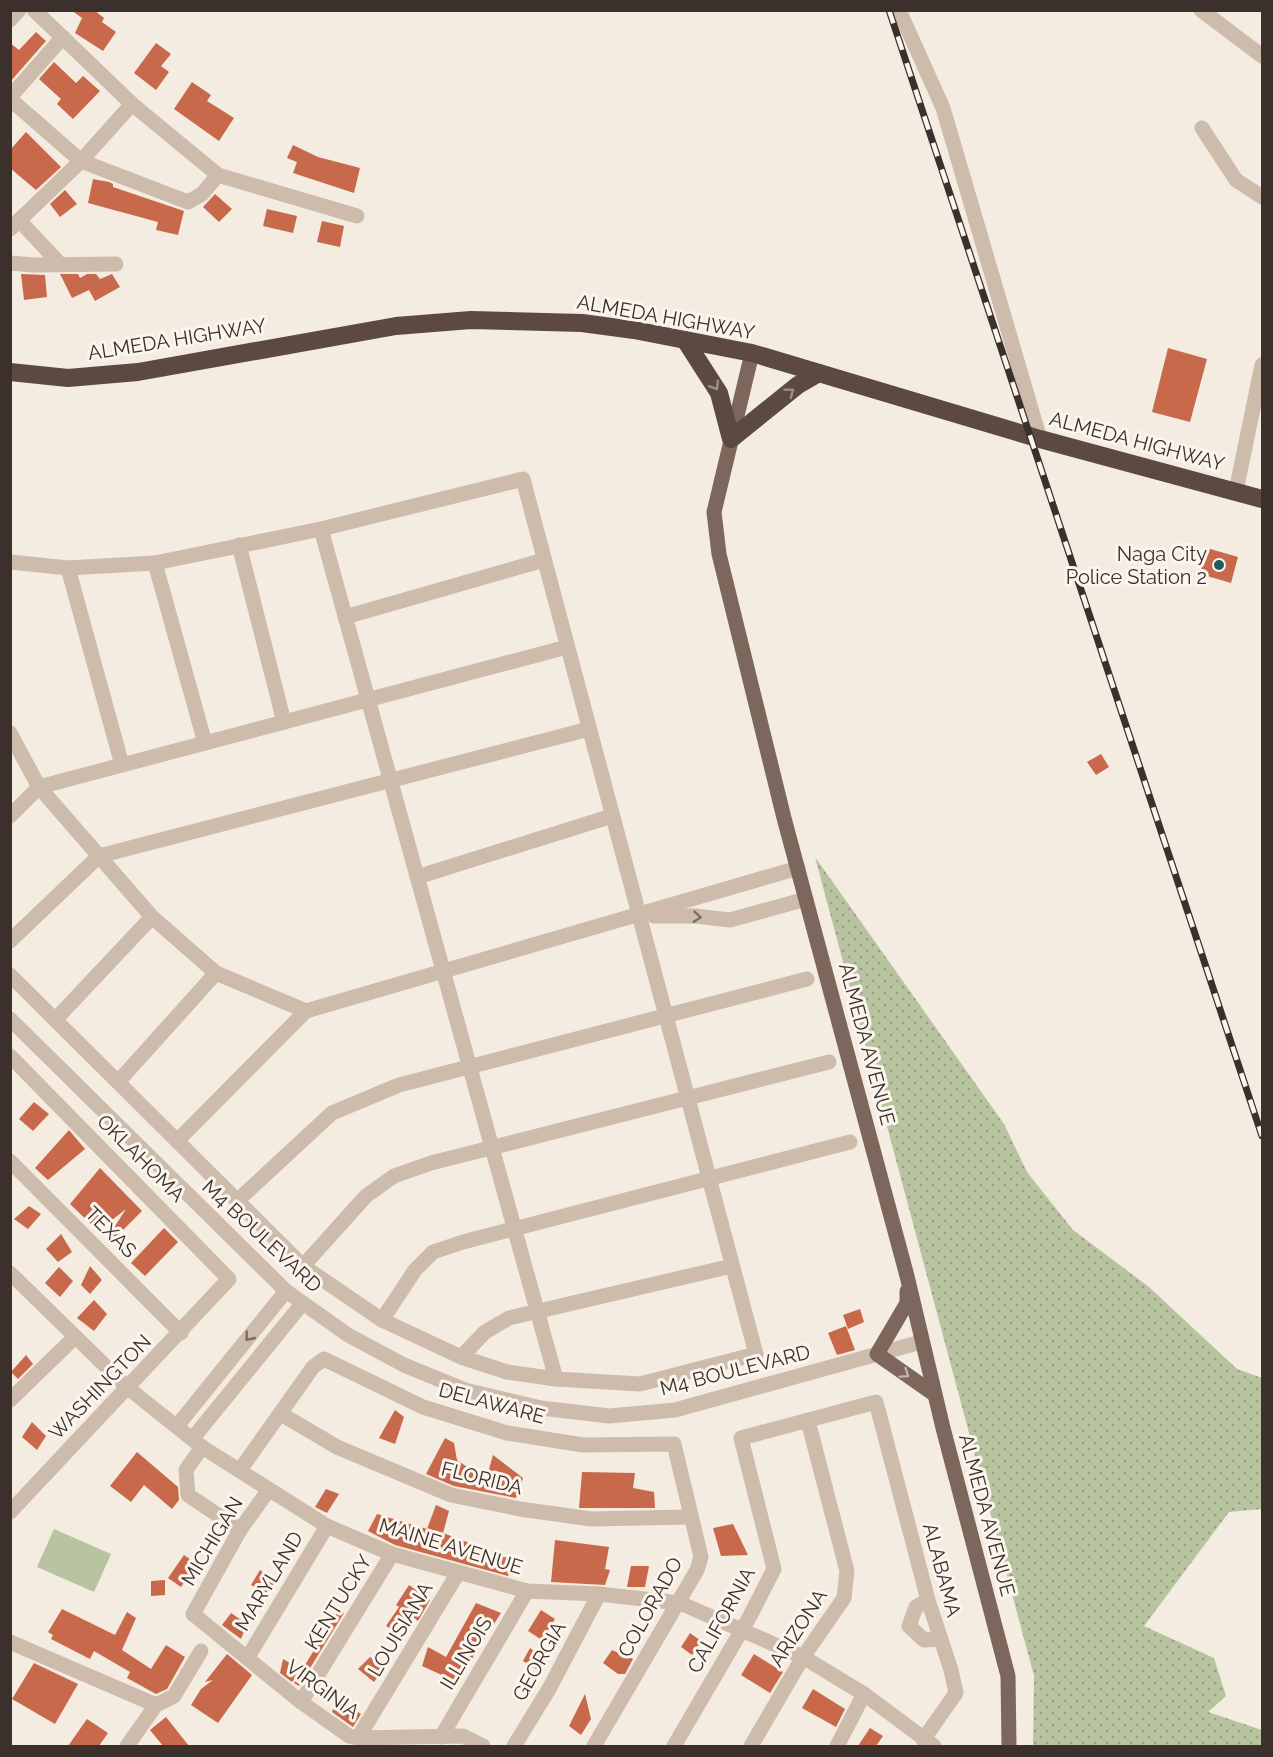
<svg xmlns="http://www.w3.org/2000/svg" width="1273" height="1757" viewBox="0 0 1273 1757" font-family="Raleway,sans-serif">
<defs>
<pattern id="grass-dots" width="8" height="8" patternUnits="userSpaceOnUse" patternTransform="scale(1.5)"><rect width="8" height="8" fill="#b8c4a0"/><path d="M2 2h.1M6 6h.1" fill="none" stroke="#97a083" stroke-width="1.8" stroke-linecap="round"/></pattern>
</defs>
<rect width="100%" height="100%" fill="#f4ebe1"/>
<polygon fill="url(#grass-dots)" points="815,857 1004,1124 1027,1172 1073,1230 1149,1287 1237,1369 1262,1378 1262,1509 1229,1512 1144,1626 1214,1658 1226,1696 1208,1712 1262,1730 1262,1746 1033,1746 1034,1676"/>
<polygon fill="#b8c4a0" points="54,1529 111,1554 94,1592 37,1567"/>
<g fill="#c8694b">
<polygon points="71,10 94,10 104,18 102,22 116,32 103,51 75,33 82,18"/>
<polygon points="36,32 46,41 10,82 10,43 19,50"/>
<polygon points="156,43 171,54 161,66 169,72 156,90 134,73"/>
<polygon points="54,62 76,83 83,76 100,91 73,119 57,104 61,99 39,79"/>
<polygon points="192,82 211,95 207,101 234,118 219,141 174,109"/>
<polygon points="26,132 61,167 36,190 10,168 10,150"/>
<polygon points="293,145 318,157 360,168 354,193 293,173 297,162 287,158"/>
<polygon points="93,179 109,182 113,184 113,187 184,211 178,235 156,230 158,222 88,203"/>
<polygon points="65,190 77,204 60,217 50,204"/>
<polygon points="215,194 232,209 219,222 203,207"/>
<polygon points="267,209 297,216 293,233 263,226"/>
<polygon points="322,221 344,226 340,247 317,242"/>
<polygon points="21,274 45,275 47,297 24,300"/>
<polygon points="60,274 78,274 80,278 87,274 96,274 100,279 112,274 120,287 95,301 89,290 72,298"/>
<polygon points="1168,348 1207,359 1190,422 1152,412"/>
<polygon points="1207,548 1238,557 1231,583 1200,574"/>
<polygon points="1101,754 1109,767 1096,775 1087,762"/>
<polygon points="34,1102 49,1114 33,1131 19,1119"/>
<polygon points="69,1130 85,1149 48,1180 35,1168"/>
<polygon points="100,1168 142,1211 110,1243 106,1240 126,1209 98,1231 70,1204"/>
<polygon points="29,1206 41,1214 28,1229 14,1219"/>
<polygon points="164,1228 178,1242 145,1276 131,1263"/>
<polygon points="61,1234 72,1252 58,1262 46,1249"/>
<polygon points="90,1266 102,1280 90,1294 81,1285"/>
<polygon points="59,1267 73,1281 60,1297 45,1283"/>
<polygon points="94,1300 107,1314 94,1331 77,1318"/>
<polygon points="860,1309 864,1322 848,1329 843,1315"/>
<polygon points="846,1326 855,1350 837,1355 828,1333"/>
<polygon points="26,1355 33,1364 18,1379 11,1372"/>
<polygon points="395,1410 404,1417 395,1444 379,1438"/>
<polygon points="32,1422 46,1436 37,1450 22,1437"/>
<polygon points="445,1438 454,1443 457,1460 486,1480 493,1455 523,1478 516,1498 454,1486 426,1474"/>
<polygon points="137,1452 178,1487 179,1500 172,1509 144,1485 131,1502 110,1486"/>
<polygon points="582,1472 635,1473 633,1488 654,1492 655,1508 579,1508"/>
<polygon points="326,1489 339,1494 327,1513 315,1507"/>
<polygon points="436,1505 449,1511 443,1533 480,1547 479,1550 515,1560 508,1576 395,1545 368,1531 377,1514 427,1529"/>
<polygon points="733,1524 748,1555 721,1556 713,1528"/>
<polygon points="555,1540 609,1547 605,1569 610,1570 605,1585 551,1582"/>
<polygon points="184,1555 197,1564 181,1587 168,1578"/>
<polygon points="631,1566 649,1566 645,1587 627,1587"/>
<polygon points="260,1570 275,1582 266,1593 251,1585"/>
<polygon points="165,1580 165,1595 151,1596 151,1581"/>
<polygon points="409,1585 430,1600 418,1621 412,1616 401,1634 386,1626 399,1607 396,1605"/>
<polygon points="476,1603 501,1613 457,1682 422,1666 428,1647 446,1657"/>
<polygon points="62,1609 115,1635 127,1612 136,1618 122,1650 151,1669 166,1645 185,1657 167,1689 156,1694 127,1678 130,1672 94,1651 90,1659 51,1639 53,1635 48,1632"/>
<polygon points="541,1610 555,1619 542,1640 528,1631"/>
<polygon points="338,1611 344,1613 299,1686 294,1683"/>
<polygon points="231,1613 247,1624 241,1639 222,1625"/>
<polygon points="690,1633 701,1641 692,1655 681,1647"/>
<polygon points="530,1648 545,1660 541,1672 523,1661"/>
<polygon points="612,1650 633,1659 625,1674 618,1674 603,1663"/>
<polygon points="227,1654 252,1675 218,1723 191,1705 201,1689 213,1680 205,1682"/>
<polygon points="754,1654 783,1672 770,1693 741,1675"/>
<polygon points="370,1657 385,1667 374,1682 358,1669"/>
<polygon points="283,1659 302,1670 292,1682 280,1673"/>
<polygon points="34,1663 78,1684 55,1724 12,1699"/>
<polygon points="813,1689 845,1709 836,1727 802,1708"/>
<polygon points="585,1694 591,1719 581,1735 569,1726"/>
<polygon points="337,1698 361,1714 353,1727 332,1712"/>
<polygon points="166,1717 189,1746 163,1746 150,1730"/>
<polygon points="87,1719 108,1733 99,1746 68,1746"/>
<polygon points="870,1728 883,1736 876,1746 858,1746"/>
</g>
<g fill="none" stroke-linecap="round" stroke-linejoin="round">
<g stroke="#cdbbac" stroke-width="15">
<polyline points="34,10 132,104 218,175 357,216"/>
<polyline points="899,10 943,108 1040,439"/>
<polyline points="1201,10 1262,56"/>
<polyline points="10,20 19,10"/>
<polyline points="10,97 63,37"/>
<polyline points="10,99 81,161 188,202 202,194 218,175"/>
<polyline points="1202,128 1236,180 1262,197"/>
<polyline points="19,220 60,264"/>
<polyline points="10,229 81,161 132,104"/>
<polyline points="10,263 34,265 116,264"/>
<polyline points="1236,491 1262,365"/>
<polyline points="321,529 556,1379"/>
<polyline points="239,545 284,722"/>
<polyline points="10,562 68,568 155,563 321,529 523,479 756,1354 640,1384 556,1379 507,1372 461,1357 382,1320 303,1266 10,975"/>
<polyline points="155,563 205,743"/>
<polyline points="68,568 122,765"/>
<polyline points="345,617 544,560"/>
<polyline points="10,733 39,787 152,917 216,973 306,1011"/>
<polyline points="10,816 39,787 567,647"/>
<polyline points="417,877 612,816"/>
<polyline points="654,916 695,916 730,920 806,899"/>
<polyline points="10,941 99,856 589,729"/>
<polyline points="10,1019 286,1291 348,1335 404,1365 465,1390 541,1408 609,1416 675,1410 921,1342"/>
<polyline points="55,1020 152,917"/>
<polyline points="10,1056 229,1279 10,1512"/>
<polyline points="118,1082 216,973"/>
<polyline points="177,1141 306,1011 798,868"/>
<polyline points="10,1161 181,1333"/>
<polyline points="237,1201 332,1113 399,1085 807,979"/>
<polyline points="303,1266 366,1196 394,1176 431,1163 829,1062"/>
<polyline points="10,1273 128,1388 202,1447 327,1526 392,1554 527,1591 599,1594 680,1603 803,1657 864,1694 934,1746"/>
<polyline points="382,1320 415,1270 433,1252 463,1242 850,1142"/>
<polyline points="461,1357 485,1332 509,1318 732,1266"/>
<polyline points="10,1400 75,1337"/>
<polyline points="281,1414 337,1447 451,1495 520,1509 591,1519 690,1517"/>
<polyline points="177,1426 286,1291"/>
<polyline points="193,1438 302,1304"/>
<polyline points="202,1447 186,1470 188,1495 240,1530"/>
<polyline points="240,1470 313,1367 324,1359 423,1407 507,1433 583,1445 674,1444 701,1557 697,1570 594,1746"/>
<polyline points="268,1491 240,1530 193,1614 301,1702 349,1736 358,1738 463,1736 483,1746"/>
<polyline points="928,1600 916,1607 909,1626 924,1640 940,1639"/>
<polyline points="10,1642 156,1705"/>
<polyline points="248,1657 327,1526"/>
<polyline points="301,1702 392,1554"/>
<polyline points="441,1737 527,1591"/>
<polyline points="358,1738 458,1573"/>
<polyline points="127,1746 156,1705 174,1696 201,1651"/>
<polyline points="514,1746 549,1689 599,1594"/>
<polyline points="674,1746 750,1616 774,1569 741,1438 876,1402 928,1600 951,1670 956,1693 923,1740"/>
<polyline points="751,1746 803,1657 844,1598 847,1571 808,1421"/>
<polyline points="837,1746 864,1694"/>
</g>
<g stroke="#7d675c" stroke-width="15">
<polyline points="752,353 714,512 719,554 784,818 907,1276 943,1428 1008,1676 1009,1746"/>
<polyline points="907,1291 907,1303 877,1354 934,1394"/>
</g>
<g stroke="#5c4a42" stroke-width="18">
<polyline points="685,340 719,393 731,439 798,385 819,373"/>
<polyline points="10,372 68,378 138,372 396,326 471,320 582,323 634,330 752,353 1040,439 1262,499"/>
</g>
<defs>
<polyline id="rail" points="889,10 1262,1136"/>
</defs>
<use href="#rail" stroke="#3b302b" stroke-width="7"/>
<use href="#rail" stroke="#fbf5ee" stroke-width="4.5" stroke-dasharray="14" stroke-linecap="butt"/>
</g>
<defs><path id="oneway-chevron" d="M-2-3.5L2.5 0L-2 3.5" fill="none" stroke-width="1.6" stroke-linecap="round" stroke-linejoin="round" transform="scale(1.5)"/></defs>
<g stroke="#9c8e87">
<use href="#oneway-chevron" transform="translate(715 386) rotate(58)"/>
<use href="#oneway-chevron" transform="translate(790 392) rotate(-37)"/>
</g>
<g stroke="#7d6f65">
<use href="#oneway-chevron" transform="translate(697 917) rotate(5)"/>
<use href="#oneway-chevron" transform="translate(249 1337) rotate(129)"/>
</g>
<use stroke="#c2b5ac" href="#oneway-chevron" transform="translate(905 1374) rotate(35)"/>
<circle fill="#1f5a5e" stroke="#fbf5ee" stroke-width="2" cx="1219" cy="565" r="6"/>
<g text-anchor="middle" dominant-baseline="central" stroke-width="6" stroke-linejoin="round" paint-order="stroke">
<g font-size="20" fill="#3b302b" stroke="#fbf5ee">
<text transform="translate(666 317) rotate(10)">ALMEDA HIGHWAY</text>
<text transform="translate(177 339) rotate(-9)">ALMEDA HIGHWAY</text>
<text transform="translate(1137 441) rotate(15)">ALMEDA HIGHWAY</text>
<text transform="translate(867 1044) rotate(75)">ALMEDA AVENUE</text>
<text transform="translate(141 1158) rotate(45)">OKLAHOMA</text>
<text transform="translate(111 1232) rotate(45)">TEXAS</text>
<text transform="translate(262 1236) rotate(43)">M4 BOULEVARD</text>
<text transform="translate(735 1370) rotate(-14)">M4 BOULEVARD</text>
<text transform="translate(100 1387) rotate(-46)">WASHINGTON</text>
<text transform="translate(492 1403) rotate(15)">DELAWARE</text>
<text transform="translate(482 1478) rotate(14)">FLORIDA</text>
<text transform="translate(987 1515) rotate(75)">ALMEDA AVENUE</text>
<text transform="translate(212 1541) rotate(-59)">MICHIGAN</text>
<text transform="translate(451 1546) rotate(17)">MAINE AVENUE</text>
<text transform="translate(942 1570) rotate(75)">ALABAMA</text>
<text transform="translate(269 1581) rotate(-59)">MARYLAND</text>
<text transform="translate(338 1602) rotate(-58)">KENTUCKY</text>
<text transform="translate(650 1607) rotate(-61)">COLORADO</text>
<text transform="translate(721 1620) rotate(-61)">CALIFORNIA</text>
<text transform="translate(798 1628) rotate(-57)">ARIZONA</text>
<text transform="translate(400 1629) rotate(-59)">LOUISIANA</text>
<text transform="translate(466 1653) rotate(-59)">ILLINOIS</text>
<text transform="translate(539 1661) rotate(-61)">GEORGIA</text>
<text transform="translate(323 1689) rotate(36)">VIRGINIA</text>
</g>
<g font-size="20" fill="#3b302b" stroke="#fbf5ee" text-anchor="end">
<text x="1207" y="554">Naga City<tspan x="1207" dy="23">Police Station 2</tspan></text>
</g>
</g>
<rect width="1273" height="1757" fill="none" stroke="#3b302b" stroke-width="24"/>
</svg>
